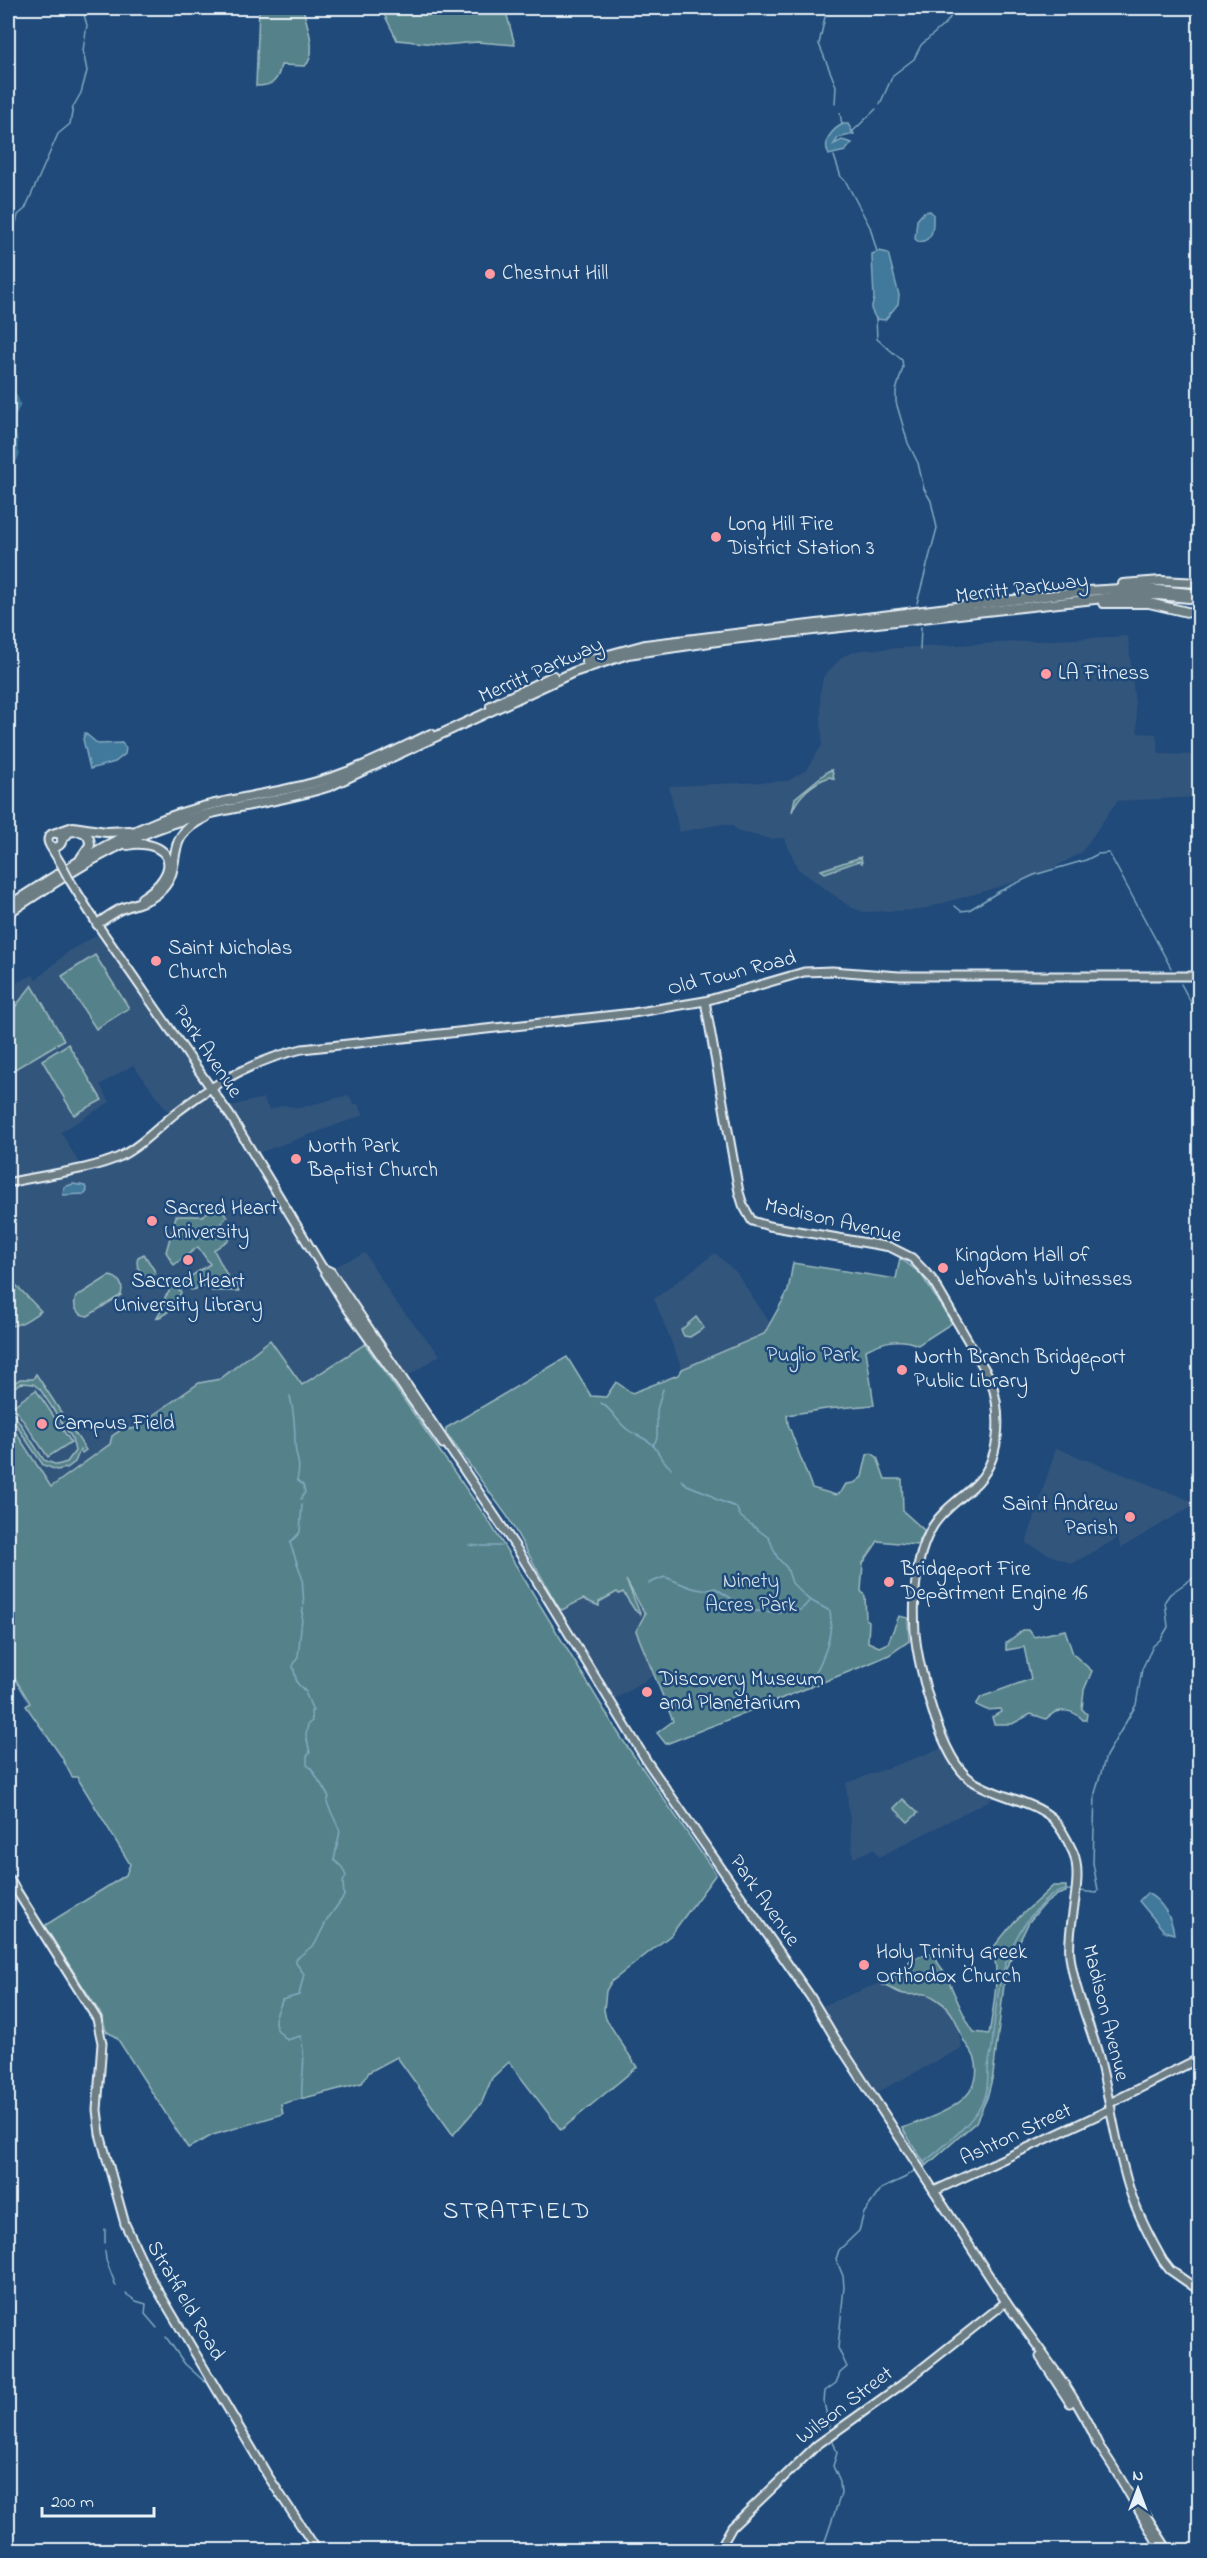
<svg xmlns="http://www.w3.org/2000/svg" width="1207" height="2558" viewBox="0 0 1207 2558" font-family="'Indie Flower',sans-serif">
<rect width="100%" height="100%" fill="#1f4a7a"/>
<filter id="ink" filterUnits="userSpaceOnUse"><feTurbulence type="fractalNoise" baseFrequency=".0167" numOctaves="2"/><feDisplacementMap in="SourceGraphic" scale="12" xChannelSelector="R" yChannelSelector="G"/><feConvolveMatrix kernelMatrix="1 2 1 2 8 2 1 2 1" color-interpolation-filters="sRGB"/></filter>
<g filter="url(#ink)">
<g fill="#33547c">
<polygon points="1128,636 1138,733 1156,734 1159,754 1199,755 1199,797 1117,801 1081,853 1040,875 919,910 864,912 850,907 798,869 784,838 772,839 739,832 732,826 723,824 679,832 669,786 788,781 806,770 822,745 820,693 823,677 843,656 860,650"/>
<polygon points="99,934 201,1080 218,1109 263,1098 269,1110 284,1105 299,1108 349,1095 354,1104 358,1104 364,1115 256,1154 327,1270 365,1253 394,1300 440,1355 401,1381 372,1339 302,1385 270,1340 220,1379 199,1383 51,1487 8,1421 8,1189 102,1168 120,1161 175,1121 133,1065 100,1085 110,1102 61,1132 79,1163 8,1178 8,979 15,983 33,975 36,980 69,951"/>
<polygon points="715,1253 736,1272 770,1323 764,1334 682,1369 654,1299"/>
<polygon points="1056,1448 1197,1503 1121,1548 1118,1538 1072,1564 1050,1555 1026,1543"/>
<polygon points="619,1569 645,1614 636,1631 654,1675 612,1701 552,1599"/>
<polygon points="943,1748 948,1761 960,1777 972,1787 996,1797 879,1857 874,1849 853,1858 846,1783"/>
<polygon points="932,1962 951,1999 962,2048 876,2093 822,2006"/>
</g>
<g fill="#55828a" stroke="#9ebac1" stroke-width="1.5" fill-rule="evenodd">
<path d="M259,8H303C306,23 319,53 305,66L281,65C278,81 273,86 256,86Z"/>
<polygon points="381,8 505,8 515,45 477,42 444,45 397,40"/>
<path d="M832,770L834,779L830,777C813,782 797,797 792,812L795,798L828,771Z"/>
<polygon points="861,857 862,863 859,861 825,873 821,870"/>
<polygon points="95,955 129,1008 96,1029 62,976"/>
<polygon points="32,985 64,1040 15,1069 8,1057 8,1016"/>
<polygon points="68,1044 102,1100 74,1115 42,1060"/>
<polygon points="219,1204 227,1217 221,1223 231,1238 214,1250 230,1281 233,1279 238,1284 239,1291 212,1291 212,1286 198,1287 196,1289 191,1290 185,1280 210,1264 198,1247 174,1265 166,1252 176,1216 202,1216"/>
<path d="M144,1254L156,1273L151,1277C140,1275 135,1267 138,1257Z"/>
<path d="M900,1258L921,1274L952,1323L918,1345C900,1337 884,1341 866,1350L874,1405L826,1409L787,1415L788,1424L812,1488L836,1495L841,1492L846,1484L854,1483L862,1477L867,1455L871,1453L877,1457L885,1479H902L903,1511L925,1531L917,1545L878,1541L863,1563L861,1591L865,1596L866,1619L869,1621L868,1642L879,1647L888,1643L899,1616L908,1618L909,1641L889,1655L866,1665L666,1744L657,1733L673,1721L636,1631L645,1614L626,1580L641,1615L634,1609L623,1592L619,1594L617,1592L599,1602V1606L583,1599L562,1610L559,1608L507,1516L446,1433V1428L567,1357L591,1396L606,1397L616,1382L632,1393L678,1375L682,1369L764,1334L788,1291L793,1263L896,1279Z"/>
<path d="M109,1276C119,1277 124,1285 121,1295L88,1316C77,1315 72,1307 76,1297Z"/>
<path d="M171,1282L181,1292C178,1304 169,1313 157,1318L165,1304V1297L169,1292V1283Z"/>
<path d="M9,1284L16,1285L41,1311C30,1318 21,1326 8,1326V1286Z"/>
<polygon points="696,1317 704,1328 690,1337 684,1336 681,1330"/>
<polygon points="270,1340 302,1385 365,1344 490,1523 622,1739 716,1874 671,1935 611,1982 606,1991 604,2010 606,2019 637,2067 561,2130 509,2062 492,2078 482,2102 453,2135 397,2057 369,2072 362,2083 281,2104 283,2114 213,2135 188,2148 117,2038 106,2031 102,2016 44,1926 126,1875 130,1864 77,1777 72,1777 61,1756 26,1706 30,1703 8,1667 8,1420 51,1487 110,1444 112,1436 124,1428 133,1429 199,1383 220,1379"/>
<path d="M36,1374L86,1450L82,1453L80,1450L75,1462L67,1468L57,1470L43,1465L8,1413V1387L20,1379H33ZM22,1383L33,1384L40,1389L72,1438L75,1451L67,1462L57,1465L44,1460L10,1408V1394L14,1387Z"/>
<polygon points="36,1390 71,1442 48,1457 13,1406"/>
<path d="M1023,1630H1029L1034,1637L1065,1630L1073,1654L1092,1671L1084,1690L1082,1709L1087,1714L1086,1720H1083C1073,1709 1058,1707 1046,1719L1031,1714L1012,1724H994L992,1717L1001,1712L1000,1709L987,1710L976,1705L981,1697L1031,1679L1024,1647L1006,1650V1643Z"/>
<polygon points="903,1799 918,1813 908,1822 894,1808"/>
<path d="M1053,1886H1066V1892L1057,1895L1042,1906L1029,1922L1006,1969L993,2075L987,2098L976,2122L926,2166L902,2128C931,2118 987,2102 975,2059C973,2052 966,2046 963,2039C958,2025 953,2010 939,2001C922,1988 920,1997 904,1994C898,1993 890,1987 883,1985L912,1959L930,1953C950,1973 957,2008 974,2032L989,2034C993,2010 1001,1970 992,1949L1014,1922Z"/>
</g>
<g fill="#41799b" stroke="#84a9c0" stroke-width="1.5">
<path d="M843,124H848L854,134L838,138L834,144L842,140L852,143L845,151L829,155C822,142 831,130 843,124Z"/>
<path d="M924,212L930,211L933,214C933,226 935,240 919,242L915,239L917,220Z"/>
<polygon points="879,251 888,253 899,295 898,304 885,320 876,319 871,309 874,299 872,257 872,254"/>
<polygon points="85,733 98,744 122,743 126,748 125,754 115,762 90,769 83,739"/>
<polygon points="73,1184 85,1186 87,1191 85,1194 63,1195 64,1187"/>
<path d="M1147,1893C1162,1901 1172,1918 1174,1934L1164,1931L1139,1901Z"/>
</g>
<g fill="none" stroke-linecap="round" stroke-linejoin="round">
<g stroke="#84a9c0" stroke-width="1.5">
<polyline points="827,8 819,44 836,86 835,104"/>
<polyline points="880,104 893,75 914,59 921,45 947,22 956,8"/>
<polyline points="840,113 842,125"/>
<polyline points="851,133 876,109"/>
<polyline points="834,156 841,177 846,182 870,227 877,252"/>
<polyline points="8,229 11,224 16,223 18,215 25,209 58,134 70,124 73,107 81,93 87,71 83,50 87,25 82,8"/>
<polyline points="876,318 877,339 902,360 903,367 896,391 896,402 908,443 918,463 924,489 931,501 937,528 917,603"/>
<polyline points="920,650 921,627"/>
<polyline points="955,906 961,911 969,910 1000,891 1034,875 1086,860 1098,854 1109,853 1171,968"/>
<polyline points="1181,984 1196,1012 1200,1024"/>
<path d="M290,1396C294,1412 295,1426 295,1443C295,1459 302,1461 297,1480L303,1485L305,1492L301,1499"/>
<path d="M601,1403C614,1411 616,1421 628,1430C635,1435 648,1439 653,1445C660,1454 661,1460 671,1468"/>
<polyline points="653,1446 657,1438 657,1410 663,1389"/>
<path d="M681,1480L687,1485L710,1494L715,1499L736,1507L741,1517L769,1538L777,1557L787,1568L792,1583L808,1599L830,1611C834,1638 822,1661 810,1684"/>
<polyline points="302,1505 300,1532 290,1543 302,1577 304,1605"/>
<polyline points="469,1545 479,1546"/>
<polyline points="481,1546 501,1546"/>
<path d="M649,1583L665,1577C679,1582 700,1595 715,1588L751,1611L778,1612L787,1609L790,1612C802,1611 803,1608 810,1600"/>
<polyline points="303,1608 298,1657 293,1666 297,1683 306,1692"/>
<polyline points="1080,1891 1097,1893 1098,1890 1093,1863 1095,1793 1106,1756 1136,1705 1142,1669 1153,1646 1161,1639 1168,1627 1165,1601 1170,1594 1200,1573"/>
<path d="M302,2041L300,2036L287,2040C284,2036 279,2033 277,2029C271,2019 280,2010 282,2000L299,1995L304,1974L296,1963V1959L315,1944L327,1920L344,1896L343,1882L346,1876L342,1867L334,1860L340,1831L327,1803L329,1797L311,1768L307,1765V1756L310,1753L306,1735L308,1724L312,1721L311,1711H313L306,1694"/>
<path d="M302,2099C300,2080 307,2062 302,2044"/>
<path d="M923,2163C943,2147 976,2121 985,2097C988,2088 988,2079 988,2070C988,2062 991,2055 992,2047C996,1997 1001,1946 1038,1908C1048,1897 1056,1889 1072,1890"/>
<polyline points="105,2229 105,2243"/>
<polyline points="105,2251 106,2260 116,2286"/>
<polyline points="126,2294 136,2301 146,2304 145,2314 157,2328"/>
<polyline points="166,2337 185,2364 205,2382"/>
<polyline points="830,2431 824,2402 825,2391 836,2383 840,2373 847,2367 838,2348 844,2287 843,2276 836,2259 839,2250 859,2231 864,2213 881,2189 906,2177 915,2170"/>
<polyline points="822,2550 841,2494 840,2482 833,2466 837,2453 832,2438"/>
</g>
<path stroke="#41799b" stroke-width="7" d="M8,393L14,397L17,405C5,424 17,431 14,450L16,454L8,473"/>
<defs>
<g id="major">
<circle cx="55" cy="840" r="7"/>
<polyline points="50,846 61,864"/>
<polyline points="69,879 97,924 231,1117 345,1305 443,1444"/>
<path d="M705,1001L739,1192L743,1205L752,1221L769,1226L890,1247L912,1258L932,1279L991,1380C1002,1415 1002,1461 973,1487C959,1500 943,1510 933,1526C915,1555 913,1599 915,1633C918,1668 941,1759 971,1780C995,1797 1030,1799 1052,1818C1061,1827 1068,1841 1073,1852C1085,1878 1066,1927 1070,1956C1074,1989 1090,2025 1099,2057C1111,2102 1116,2150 1131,2194C1139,2217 1151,2240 1163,2261L1170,2270L1200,2291"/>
<path d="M8,1183C41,1175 88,1171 119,1157C141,1146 158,1127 177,1112C215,1082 255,1060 302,1049L633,1013L705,1001L804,972L832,971L899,976H1200"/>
<path d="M325,1269L331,1272L517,1549L648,1763L810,1996L835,2038L1006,2302C1037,2348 1076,2393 1098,2444"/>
<polyline points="8,1877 97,2019 102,2043 97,2110 100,2134 125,2224 150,2277 268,2476 317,2550"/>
<polyline points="1110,2103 1200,2058"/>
<polyline points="934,2191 1111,2109"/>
<polyline points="1040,2357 1070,2403"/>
<path d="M1096,2442C1122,2476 1139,2514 1162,2550"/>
<polyline points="1137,2506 1142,2509 1168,2550"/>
<polyline points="719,2550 732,2527 817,2445 901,2385 1006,2302"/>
</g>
<g id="highway">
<polyline points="1123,584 1161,581 1200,583"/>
<polyline points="1103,603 1149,603 1200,615"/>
<polyline points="586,661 645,645 1087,591 1137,588 1200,594"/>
<polyline points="491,706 553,676"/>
<polyline points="56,833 73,827 106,832 130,831"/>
<path d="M62,840L69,832C80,829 90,832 90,845L81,858"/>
<path d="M128,845C150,840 181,852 163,879C158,887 150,893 142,898"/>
<path d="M8,906C55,876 102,844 154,823C206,801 260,797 313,783C355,772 393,752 431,734"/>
<path d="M8,913C60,879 113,843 173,823C224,807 278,803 330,786L574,672L628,654L724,640L1122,596L1157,595L1200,599"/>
<path d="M97,924C105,919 112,913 121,909C135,903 152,901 162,889C185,865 160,838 206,817"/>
</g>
</defs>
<use href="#major" stroke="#e8f1f8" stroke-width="11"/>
<use href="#highway" stroke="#e8f1f8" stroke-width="12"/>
<use href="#major" stroke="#6d7d84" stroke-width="7"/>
<use href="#highway" stroke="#6d7d84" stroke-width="8"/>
<defs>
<polyline id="major-bridge" points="61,864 69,879"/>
</defs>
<use href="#major-bridge" stroke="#e8f1f8" stroke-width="11" stroke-linecap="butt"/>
<use href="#major-bridge" stroke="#6d7d84" stroke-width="7"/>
</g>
</g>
<g fill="#ff9aa2" stroke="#1f4a7a" stroke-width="2">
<circle cx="490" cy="274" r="6"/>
<circle cx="716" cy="537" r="6"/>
<circle cx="1046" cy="674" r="6"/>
<circle cx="156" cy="961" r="6"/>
<circle cx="296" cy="1159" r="6"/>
<circle cx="152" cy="1221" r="6"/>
<circle cx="188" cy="1260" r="6"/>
<circle cx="943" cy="1268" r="6"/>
<circle cx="902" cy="1370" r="6"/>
<circle cx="42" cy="1424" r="6"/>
<circle cx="1130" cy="1517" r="6"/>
<circle cx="889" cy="1582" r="6"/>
<circle cx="647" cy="1692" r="6"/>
<circle cx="864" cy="1965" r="6"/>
</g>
<g text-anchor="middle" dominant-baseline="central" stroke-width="5" stroke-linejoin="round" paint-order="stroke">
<g font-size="21" fill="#e8f1f8" stroke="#1f4a7a" text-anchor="start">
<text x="502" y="274">Chestnut Hill</text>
<text x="728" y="525">Long Hill Fire<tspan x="728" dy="24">District Station 3</tspan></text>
<text x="1058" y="674">LA Fitness</text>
<text x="168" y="949">Saint Nicholas<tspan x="168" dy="24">Church</tspan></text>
<text x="308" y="1147">North Park<tspan x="308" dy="24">Baptist Church</tspan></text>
<text x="164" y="1209">Sacred Heart<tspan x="164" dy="24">University</tspan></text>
<text x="955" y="1256">Kingdom Hall of<tspan x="955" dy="24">Jehovah's Witnesses</tspan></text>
<text x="188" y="1282" text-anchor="middle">Sacred Heart<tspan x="188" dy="24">University Library</tspan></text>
<text x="914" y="1358">North Branch Bridgeport<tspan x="914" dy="24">Public Library</tspan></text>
<text x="54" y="1424">Campus Field</text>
<text x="1118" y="1505" text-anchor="end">Saint Andrew<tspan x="1118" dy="24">Parish</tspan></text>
<text x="901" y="1570">Bridgeport Fire<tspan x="901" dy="24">Department Engine 16</tspan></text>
<text x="659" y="1680">Discovery Museum<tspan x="659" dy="24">and Planetarium</tspan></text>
<text x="876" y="1953">Holy Trinity Greek<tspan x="876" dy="24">Orthodox Church</tspan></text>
</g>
<g font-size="21" fill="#e8f1f8" stroke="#1f4a7a">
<text transform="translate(1022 589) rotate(-7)">Merritt Parkway</text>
<text transform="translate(541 671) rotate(-24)">Merritt Parkway</text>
<text transform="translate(732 974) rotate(-14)">Old Town Road</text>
<text transform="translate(207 1052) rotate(56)">Park Avenue</text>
<text transform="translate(833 1221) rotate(13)">Madison Avenue</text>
<text transform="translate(764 1901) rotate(55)">Park Avenue</text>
<text transform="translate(1105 2013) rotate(76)">Madison Avenue</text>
<text transform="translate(1016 2135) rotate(-25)">Ashton Street</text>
<text transform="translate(185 2301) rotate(60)">Stratfield Road</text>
<text transform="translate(845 2406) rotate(-37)">Wilson Street</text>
</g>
<g font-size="21" fill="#d2e0e8" stroke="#1f4a7a">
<text x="813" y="1356">Puglio Park</text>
<text x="751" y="1582">Ninety<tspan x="751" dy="24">Acres Park</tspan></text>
</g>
<g font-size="24" letter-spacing="1.5" fill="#e8f1f8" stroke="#1f4a7a">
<text x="517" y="2212">STRATFIELD</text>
</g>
</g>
<rect width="1207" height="2558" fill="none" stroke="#1f4a7a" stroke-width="30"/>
<rect x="15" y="15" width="1177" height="2528" fill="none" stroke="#e8f1f8" stroke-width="2" filter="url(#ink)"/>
<g transform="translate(1138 2489)" stroke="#1f4a7a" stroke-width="4.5" paint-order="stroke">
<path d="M0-4.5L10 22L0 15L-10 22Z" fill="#e8f1f8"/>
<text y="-9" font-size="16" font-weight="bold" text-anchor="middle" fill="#e8f1f8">N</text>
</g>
<path d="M42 2507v9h112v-9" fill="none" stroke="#e8f1f8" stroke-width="3"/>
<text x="51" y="2507" font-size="18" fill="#e8f1f8" stroke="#1f4a7a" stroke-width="4.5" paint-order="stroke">200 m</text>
</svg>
